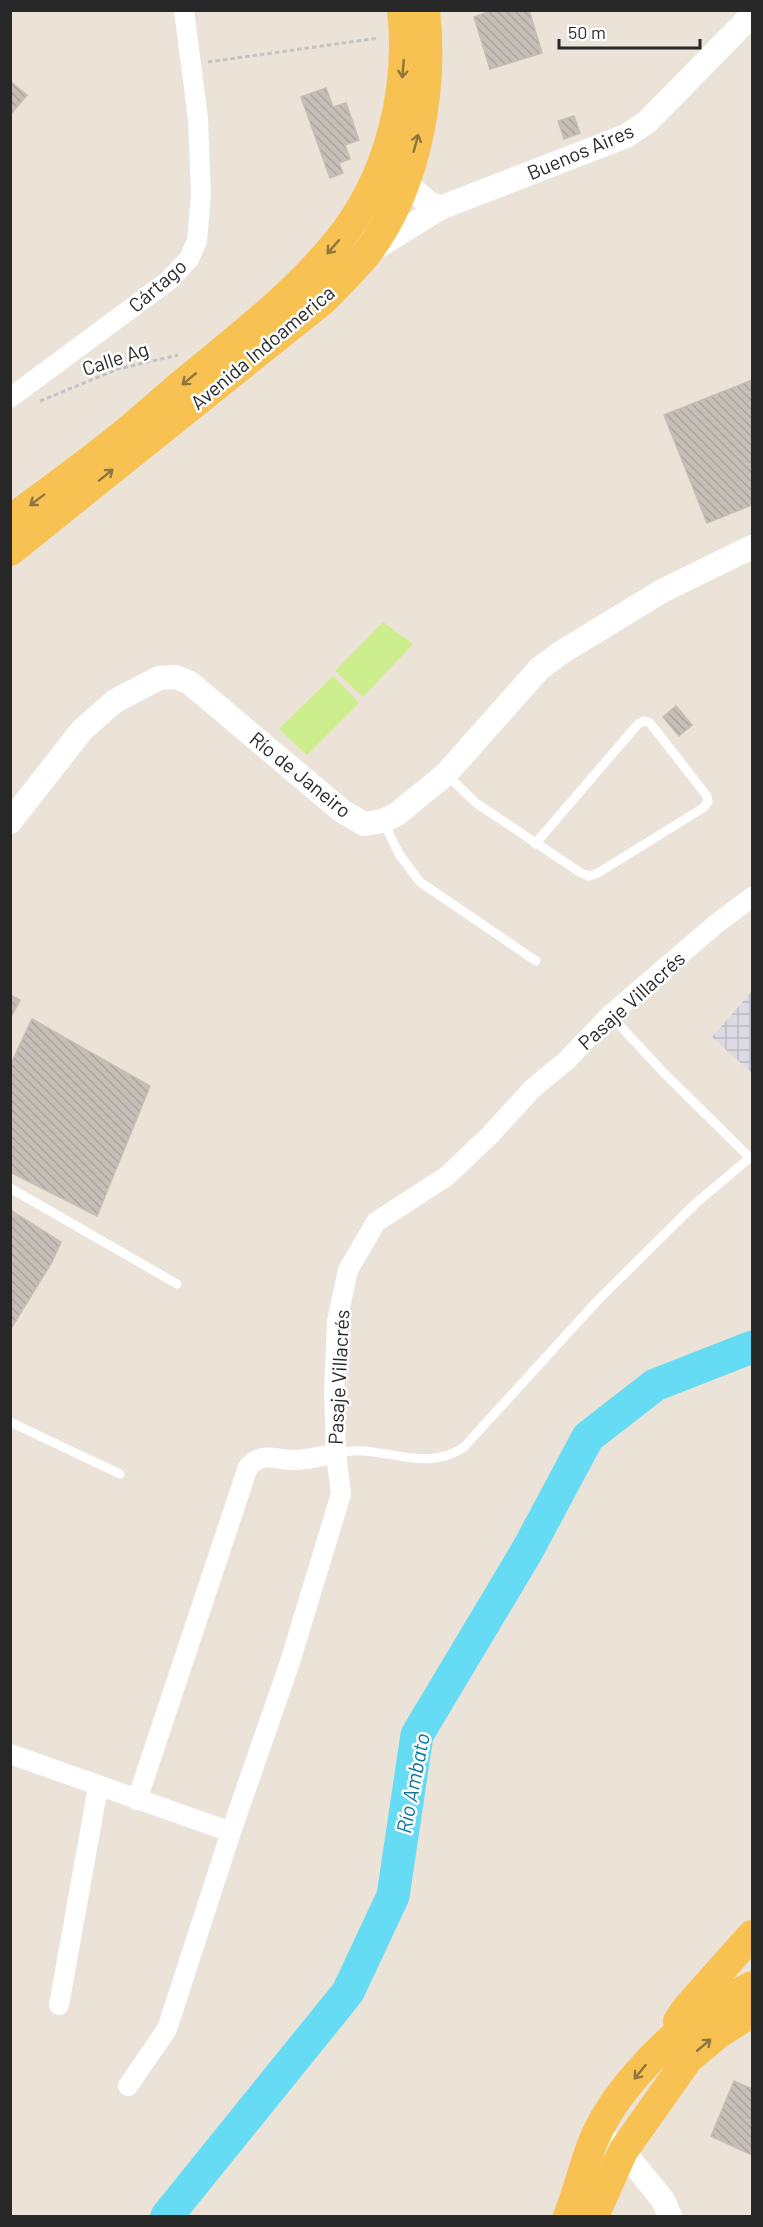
<svg xmlns="http://www.w3.org/2000/svg" width="763" height="2227" viewBox="0 0 763 2227" font-family="Barlow,sans-serif">
<defs>
<pattern id="industrial-grid" width="8" height="8" patternUnits="userSpaceOnUse" patternTransform="scale(1.5)"><rect width="8" height="8" fill="#dcdae3"/><path d="M0 4h8M4 0v8" fill="none" stroke="#bdbbc3"/></pattern>
<pattern id="building-back-hatch" width="6" height="6" patternUnits="userSpaceOnUse" patternTransform="scale(1.5)"><rect width="6" height="6" fill="#c6bfb8"/><path d="M-1 5l2 2M0 0l6 6M5-1l2 2" fill="none" stroke="#aaa49e"/></pattern>
</defs>
<rect width="100%" height="100%" fill="#ebe2d8"/>
<polygon fill="url(#industrial-grid)" points="752,991 752,1073 712,1037"/>
<g fill="#cdee8c">
<polygon points="383,622 413,644 363,697 335,671"/>
<polygon points="333,676 359,703 307,755 279,729"/>
</g>
<g fill="none" stroke-linecap="round" stroke-linejoin="round">
<polyline stroke="#65dbf4" stroke-width="33" points="167,2216 348,1992 393,1896 417,1735 527,1551 588,1437 655,1385 752,1347"/>
</g>
<g fill="url(#building-back-hatch)" stroke="#c6beb2" stroke-width="1.5">
<polygon points="493,10 529,10 542,53 490,69 474,17"/>
<polygon points="10,81 27,95 11,114 10,113"/>
<polygon points="326,88 333,107 346,103 359,140 345,145 350,159 339,163 343,173 330,178 301,97"/>
<polygon points="574,116 580,133 564,139 558,121"/>
<polygon points="752,380 752,505 707,523 664,415"/>
<polygon points="676,706 692,725 679,736 663,717"/>
<polygon points="10,995 20,1000 10,1019"/>
<polygon points="32,1019 150,1086 97,1216 10,1172 10,1066"/>
<polygon points="10,1210 61,1242 52,1262 10,1330"/>
<polygon points="734,2081 752,2089 752,2155 711,2136"/>
</g>
<g fill="none" stroke-linecap="round" stroke-linejoin="round">
<g stroke="#c3c3c3" stroke-width="3" stroke-dasharray="4.5 3" stroke-linecap="butt">
<polyline points="208,62 379,38"/>
<polyline points="40,401 118,369 178,355"/>
</g>
<g stroke="#fff" stroke-width="9">
<polyline points="447,775 476,803 581,873 589,876 598,873 703,808 708,802 707,796 650,723 644,721 638,724 535,844"/>
<polyline points="384,823 399,854 420,882 536,961"/>
<polyline points="610,1015 665,1074 749,1157"/>
<polyline points="10,1188 177,1284"/>
<polyline points="10,1422 120,1474"/>
<path d="M336,1453C345,1452 355,1450 364,1451C401,1454 431,1469 464,1447L598,1300L696,1203L752,1156"/>
</g>
<g stroke="#fff" stroke-width="20">
<polyline points="10,398 168,281 189,259 197,241 201,194 198,119 184,10"/>
<polyline points="10,1754 231,1832"/>
<path d="M137,1800L248,1467C263,1451 275,1460 293,1460C307,1460 323,1456 336,1453"/>
<polyline points="59,2005 98,1787"/>
<polyline points="128,2086 167,2029 231,1832 290,1662 341,1494 336,1453 334,1393 337,1321 348,1270 376,1222 447,1176 490,1135 533,1088 566,1061 610,1015 716,924 752,897"/>
</g>
<g stroke="#fff" stroke-width="24">
<polyline points="405,182 427,202 440,208"/>
<polyline points="369,252 440,208 626,136 647,122 752,15"/>
<polyline points="10,822 82,730 115,701 159,678 176,677 190,683 342,811 364,824 383,821 397,814 446,774 540,668 562,652 662,591 752,547"/>
<polyline points="597,2134 623,2151 663,2200 670,2216"/>
</g>
<g stroke="#f7c252" stroke-width="30">
<path d="M10,520C47,493 84,466 119,438C144,418 167,396 192,376C243,334 296,293 338,241C389,178 411,90 402,10"/>
<path d="M10,551L323,300C338,285 354,269 367,253C417,188 434,90 425,10"/>
<polyline points="678,2021 687,2008 752,1935"/>
<path d="M568,2216C579,2190 585,2158 597,2133C615,2094 655,2051 689,2024C708,2008 731,1997 752,1986"/>
<polyline points="594,2216 623,2151 688,2059 718,2034 752,2012"/>
</g>
</g>
<defs><path id="oneway-shaft" d="M-6 0H5M1.5-3L5.5 0L1.5 3" fill="none" stroke-width="1.6" stroke-linecap="round" stroke-linejoin="round" transform="scale(1.5)"/></defs>
<g stroke="#90753d">
<use href="#oneway-shaft" transform="translate(403 69) rotate(95)"/>
<use href="#oneway-shaft" transform="translate(416 143) rotate(-75)"/>
<use href="#oneway-shaft" transform="translate(333 247) rotate(131)"/>
<use href="#oneway-shaft" transform="translate(189 379) rotate(140)"/>
<use href="#oneway-shaft" transform="translate(106 475) rotate(-39)"/>
<use href="#oneway-shaft" transform="translate(37 500) rotate(143)"/>
<use href="#oneway-shaft" transform="translate(704 2045) rotate(-40)"/>
<use href="#oneway-shaft" transform="translate(640 2072) rotate(129)"/>
</g>
<g text-anchor="middle" dominant-baseline="central" stroke-width="5" stroke-linejoin="round" paint-order="stroke">
<g font-size="20" fill="#282828" stroke="#fff">
<text transform="translate(580 151) rotate(-23)">Buenos Aires</text>
<text transform="translate(157 285) rotate(-41)">Cártago</text>
<text transform="translate(262 347) rotate(-40)">Avenida Indoamerica</text>
<text transform="translate(115 358) rotate(-18)">Calle Ag</text>
<text transform="translate(301 774) rotate(39)">Río de Janeiro</text>
<text transform="translate(631 1000) rotate(-42)">Pasaje Villacrés</text>
<text transform="translate(338 1377) rotate(-87)">Pasaje Villacrés</text>
</g>
<g font-size="21" font-style="italic" fill="#07779d" stroke="#fff">
<text transform="translate(412 1783) rotate(-79)">Río Ambato</text>
</g>
</g>
<rect width="763" height="2227" fill="none" stroke="#282828" stroke-width="24"/>
<path d="M559 39v9h141v-9" fill="none" stroke="#282828" stroke-width="3"/>
<text x="568" y="39" font-size="18" fill="#282828" stroke="#ffffff" stroke-width="4.5" paint-order="stroke">50 m</text>
</svg>
